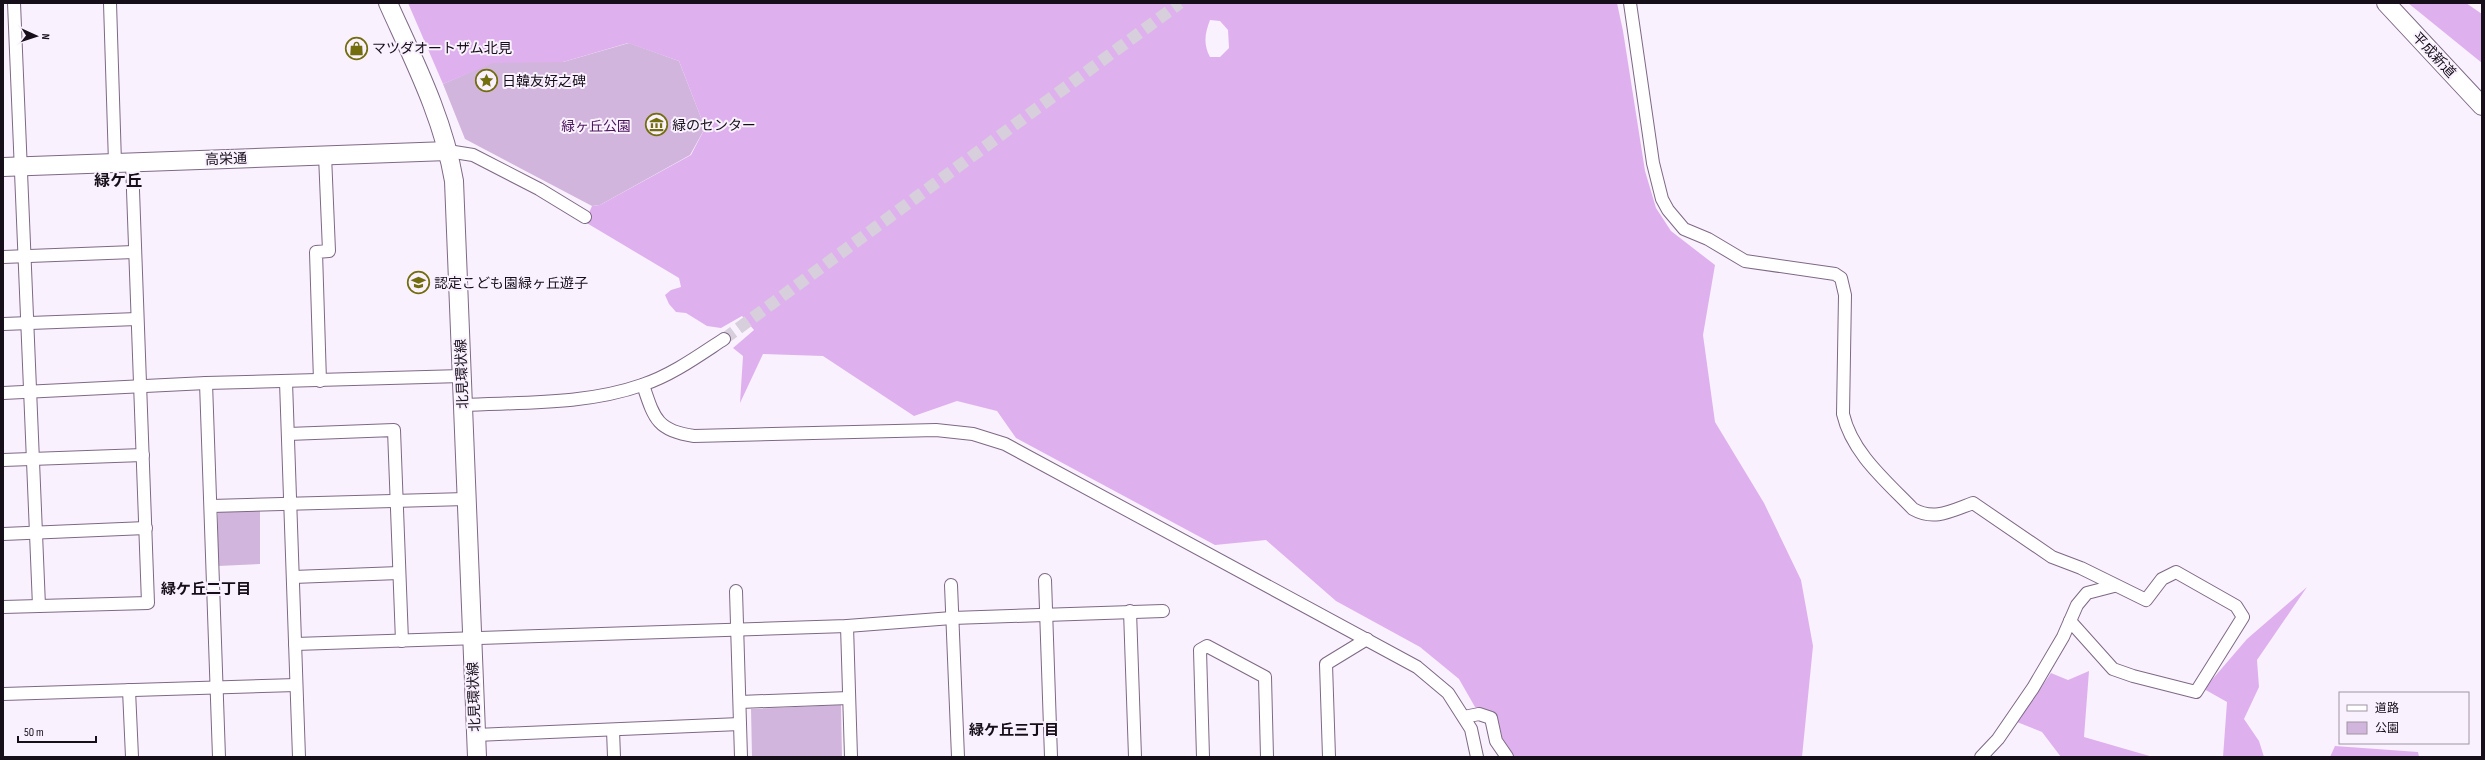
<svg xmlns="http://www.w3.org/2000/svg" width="2485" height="760" viewBox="0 0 2485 760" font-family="'Sofia Sans Condensed','Noto Sans JP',sans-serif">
<rect width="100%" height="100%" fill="#faf1fe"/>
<g fill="#d2b5dd">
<polygon points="629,43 679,61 705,128 690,155 600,205 592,206 465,139 443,84 493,62 563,62"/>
<polygon points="218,510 260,510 260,564 218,566"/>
<polygon points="841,705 842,757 752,757 751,709"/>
</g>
<g fill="#deb1ee" fill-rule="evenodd">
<path d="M408,3H1617L1623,31L1645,171L1656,208L1671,231L1715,265L1703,335L1715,422L1764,503L1801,580L1813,646L1802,757H1507L1497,716L1475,707L1459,679L1420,647L1336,601L1266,540L1215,545L1016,438L997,411L957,401L914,416L823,356L763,354L740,403L743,356L733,348L754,330L742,316L721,328L707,326L686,313L676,312L669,304L665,295L671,290L681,287L679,278L585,222L592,206L600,205L691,155L705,128L679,61L628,43L563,62L493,63L443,84ZM1210,20L1220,21L1228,30L1229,48L1220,57H1210C1203,44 1205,33 1210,20Z"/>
<polygon points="2408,3 2466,3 2482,14 2482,63"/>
<polygon points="2307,587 2257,660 2259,687 2244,719 2259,741 2264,757 2223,757 2227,702 2204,689 2247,639"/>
<polygon points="2089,671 2084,737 2153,757 2061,757 2042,732 2017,722 2051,673 2068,680"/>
<polygon points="2335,746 2418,752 2419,757 2330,757"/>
</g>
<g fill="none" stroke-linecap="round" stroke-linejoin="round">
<polyline stroke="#d8cfdc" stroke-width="12" stroke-dasharray="12 6" stroke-linecap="butt" points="724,339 1180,3"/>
<defs>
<g id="street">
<polyline points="14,3 39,606"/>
<polyline points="110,3 115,163"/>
<path d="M1630,3L1653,163L1662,199L1668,210L1684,229L1708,239L1745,261L1835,274L1841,278L1845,295L1843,414C1852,453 1886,481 1913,509C1934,521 1951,511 1973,503L2052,557L2081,568L2146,600L2162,579L2176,572L2236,606L2243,617L2196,692L2133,676L2113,669L2070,621"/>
<polyline points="448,151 473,155 539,189 585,217"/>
<polyline points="3,257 134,252"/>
<polyline points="3,324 137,319"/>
<polyline points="320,381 316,252 329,251 325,155"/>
<polyline points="286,382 299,757"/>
<polyline points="206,383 219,757"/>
<path d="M643,385C654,418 657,431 694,436L936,430L973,434L1005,444L1417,667L1448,693L1471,729L1477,757"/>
<polyline points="3,393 206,383 462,376"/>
<path d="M463,405C522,402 585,405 642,385C672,375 698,356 724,339"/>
<polyline points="288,434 394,430 402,641"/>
<polyline points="3,460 143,455"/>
<polyline points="211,506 466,499"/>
<polyline points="3,534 146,528"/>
<polyline points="293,577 399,573"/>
<polyline points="1045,580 1051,757"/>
<polyline points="951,585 958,757"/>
<polyline points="736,591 741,757"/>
<polyline points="3,607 148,603 132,163"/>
<polyline points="1130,611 1135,757"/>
<polyline points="847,626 851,757"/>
<polyline points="295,644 847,626 952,618 1163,611"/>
<polyline points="129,690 132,757"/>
<polyline points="3,694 296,685"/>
<polyline points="740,702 849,698"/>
<polyline points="1464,717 1479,714 1491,718 1496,741 1507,757"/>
<polyline points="613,730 614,757"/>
<polyline points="476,735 740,724"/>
<polyline points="1203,757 1200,650 1207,646 1265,677 1267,757"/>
<polyline points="1329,757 1326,664 1367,639"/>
<polyline points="1981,757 1998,739 2033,688 2063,637 2077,605 2087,593 2114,586"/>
</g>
<g id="secondary">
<path d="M388,3C414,61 443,117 454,181L477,757"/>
<polyline points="2386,3 2482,106"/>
<polyline points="3,167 448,151"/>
</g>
</defs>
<use href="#street" stroke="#7d6984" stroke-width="14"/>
<use href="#secondary" stroke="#7d6984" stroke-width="20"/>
<use href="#street" stroke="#fff" stroke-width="12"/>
<use href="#secondary" stroke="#fff" stroke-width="18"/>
</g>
<defs>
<symbol id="shop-ring" viewBox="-11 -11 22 22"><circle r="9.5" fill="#faf1fe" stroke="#726e0e" stroke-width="1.5"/><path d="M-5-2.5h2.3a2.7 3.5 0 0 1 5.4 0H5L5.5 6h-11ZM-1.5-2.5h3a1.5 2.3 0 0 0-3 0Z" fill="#726e0e"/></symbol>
<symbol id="sight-ring" viewBox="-11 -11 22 22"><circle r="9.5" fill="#faf1fe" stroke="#726e0e" stroke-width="1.5"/><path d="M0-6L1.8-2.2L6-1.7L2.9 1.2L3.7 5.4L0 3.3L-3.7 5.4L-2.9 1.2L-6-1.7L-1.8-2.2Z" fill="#726e0e"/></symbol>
<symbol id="museum-ring" viewBox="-11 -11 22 22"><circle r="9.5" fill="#faf1fe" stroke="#726e0e" stroke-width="1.5"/><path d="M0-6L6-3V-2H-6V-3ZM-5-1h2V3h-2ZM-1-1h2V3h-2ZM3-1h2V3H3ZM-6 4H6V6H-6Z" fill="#726e0e"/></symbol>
<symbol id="school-ring" viewBox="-11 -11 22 22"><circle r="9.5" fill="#faf1fe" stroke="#726e0e" stroke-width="1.5"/><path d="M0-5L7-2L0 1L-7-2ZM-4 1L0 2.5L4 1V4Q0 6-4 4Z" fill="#726e0e"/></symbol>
</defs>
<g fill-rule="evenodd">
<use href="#shop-ring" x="344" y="36" width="25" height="25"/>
<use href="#sight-ring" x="474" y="68" width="25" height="25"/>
<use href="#museum-ring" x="644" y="112" width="25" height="25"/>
<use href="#school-ring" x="406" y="270" width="25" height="25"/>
</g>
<g text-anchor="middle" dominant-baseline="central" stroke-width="4" stroke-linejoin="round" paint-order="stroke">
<g font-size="14" fill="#160e19" stroke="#faf1fe" text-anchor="start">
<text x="372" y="48">マツダオートザム北見</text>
<text x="502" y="81">日韓友好之碑</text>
<text x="672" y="125">緑のセンター</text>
<text x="434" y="283">認定こども園緑ヶ丘遊子</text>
</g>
<g font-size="14" fill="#160e19" stroke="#faf1fe">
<text transform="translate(2434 55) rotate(47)">平成新道</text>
<text transform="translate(226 159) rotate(-2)">高栄通</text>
<text transform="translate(462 374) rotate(-92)">北見環状線</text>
<text transform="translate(474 697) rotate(-92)">北見環状線</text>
</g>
<g font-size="14" fill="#4a135b" stroke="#faf1fe">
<text x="596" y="126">緑ヶ丘公園</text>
</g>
<g font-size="15" font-weight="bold" fill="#160e19" stroke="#faf1fe">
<text x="206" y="589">緑ケ丘二丁目</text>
<text x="1014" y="730">緑ケ丘三丁目</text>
</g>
<g font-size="16" font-weight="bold" fill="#160e19" stroke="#faf1fe">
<text x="118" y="181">緑ケ丘</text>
</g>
</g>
<rect width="2485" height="760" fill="none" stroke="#160e19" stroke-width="8"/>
<rect x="2339" y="692" width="130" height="52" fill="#faf1fe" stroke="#9f96a2"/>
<rect x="2347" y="705" width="20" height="6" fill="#ffffff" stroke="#9f96a2"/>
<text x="2375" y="712" font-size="12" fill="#160e19">道路</text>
<rect x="2347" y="722" width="20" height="12" fill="#d2b5dd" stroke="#9f96a2"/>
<text x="2375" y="732" font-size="12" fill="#160e19">公園</text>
<g transform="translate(36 36) rotate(93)" stroke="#faf1fe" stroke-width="3" paint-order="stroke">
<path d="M0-3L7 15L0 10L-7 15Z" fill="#160e19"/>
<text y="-6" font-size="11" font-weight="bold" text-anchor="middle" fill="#160e19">N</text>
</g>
<path d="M18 736v6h78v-6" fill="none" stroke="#160e19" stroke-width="2"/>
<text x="24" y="736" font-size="12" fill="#160e19" stroke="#faf1fe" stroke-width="3" paint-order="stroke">50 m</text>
</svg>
